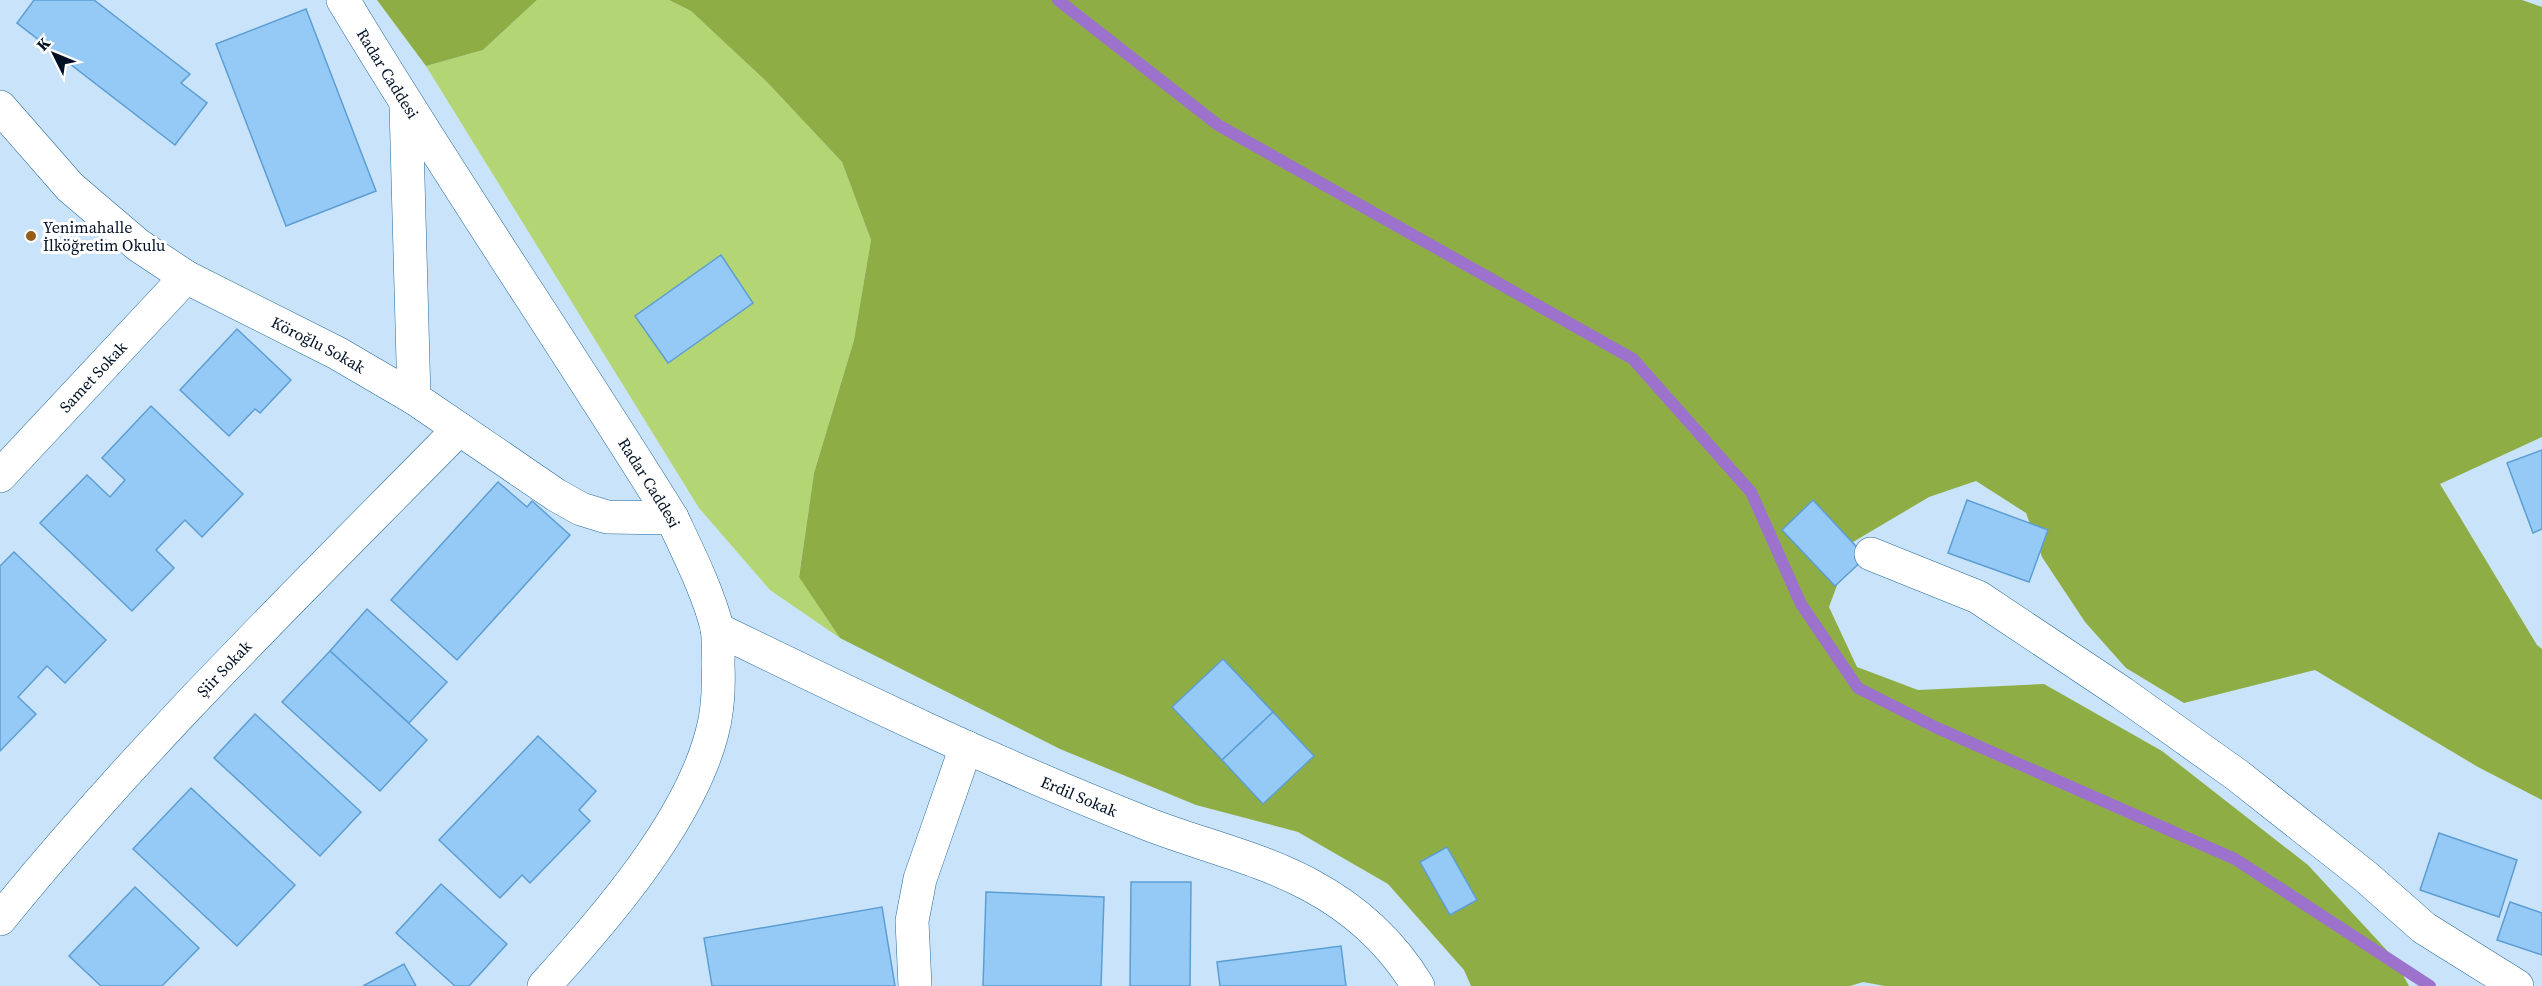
<svg xmlns="http://www.w3.org/2000/svg" width="2542" height="986" viewBox="0 0 2542 986" font-family="'Source Serif 4',serif">
<rect width="100%" height="100%" fill="#c9e3fa"/>
<polygon fill="#b4d573" points="537,0 669,0 691,11 766,81 842,162 871,240 854,340 814,473 799,576 840,638 770,590 699,508 426,66 483,50"/>
<g fill="#8eae45">
<polygon points="377,0 537,0 483,50 426,66"/>
<polygon points="669,0 2522,0 2542,7 2542,437 2440,484 2537,645 2542,649 2542,800 2478,767 2315,670 2184,703 2126,668 2085,622 2042,557 2026,513 1976,481 1929,497 1853,542 1829,607 1857,667 1918,690 2044,684 2162,751 2308,865 2393,957 2409,986 1885,986 1863,982 1850,986 1471,986 1464,970 1388,884 1298,832 1196,805 1060,749 840,638 799,577 814,473 854,340 871,240 842,162 766,81 691,11"/>
</g>
<g fill="none" stroke-linecap="round" stroke-linejoin="round">
<polyline stroke="#9d72cd" stroke-width="12" points="1058,0 1218,125 1633,359 1751,492 1801,604 1858,688 1935,727 2235,859 2430,986"/>
</g>
<g fill="#95c9f6" stroke="#5c9ed3" stroke-width="1.5">
<polygon points="34,0 94,0 190,74 181,83 207,103 175,145 17,23"/>
<polygon points="306,9 376,191 286,226 216,44"/>
<polygon points="721,255 753,303 668,363 635,316"/>
<polygon points="237,329 291,380 260,413 255,409 229,436 180,390"/>
<polygon points="151,406 243,494 202,537 185,520 156,550 174,568 132,611 40,523 87,475 110,497 125,480 102,458"/>
<polygon points="2542,450 2542,529 2533,533 2507,463"/>
<polygon points="498,482 527,507 532,501 570,535 457,660 391,600"/>
<polygon points="1813,500 1866,557 1835,586 1782,530"/>
<polygon points="1967,500 2048,530 2029,582 1948,553"/>
<polygon points="14,552 106,640 65,683 47,666 18,697 36,714 0,751 0,566"/>
<polygon points="367,609 447,682 409,723 330,651"/>
<polygon points="330,651 427,740 380,791 282,702"/>
<polygon points="1223,659 1273,712 1222,760 1172,707"/>
<polygon points="1273,712 1314,756 1263,804 1222,760"/>
<polygon points="255,714 361,812 320,856 214,758"/>
<polygon points="538,736 596,791 579,810 590,821 530,883 522,875 500,898 439,840"/>
<polygon points="191,788 295,885 237,946 133,849"/>
<polygon points="2439,833 2517,860 2499,917 2420,890"/>
<polygon points="1447,847 1477,900 1450,915 1420,862"/>
<polygon points="1131,882 1191,882 1190,986 1130,986"/>
<polygon points="441,884 507,944 469,986 455,986 396,933"/>
<polygon points="135,887 199,948 162,986 101,986 69,956"/>
<polygon points="986,892 1104,897 1101,986 983,986"/>
<polygon points="2510,902 2542,913 2542,955 2497,940"/>
<polygon points="882,907 895,986 712,986 704,938"/>
<polygon points="1341,946 1346,986 1220,986 1217,962"/>
<polygon points="404,964 416,986 363,986"/>
</g>
<g fill="none" stroke-linecap="round" stroke-linejoin="round">
<defs>
<g id="minor">
<path id="s1" d="M343,0C448,175 564,344 672,518C687,550 709,594 717,628C719,639 718,653 718,665C719,687 718,711 712,733C689,822 605,919 544,986"/>
<polyline points="406,106 414,398"/>
<path id="s2" d="M0,107L70,187L138,245L186,277L337,353L414,398L556,495L581,509L607,517L672,518"/>
<path id="s3" d="M0,476L186,277"/>
<polyline points="1871,554 1978,597 2122,693 2237,775 2365,876 2424,928 2517,986"/>
<path id="s4" d="M717,629C856,697 996,764 1140,821C1196,844 1256,856 1310,885C1355,909 1392,943 1418,986"/>
<path id="s5" d="M0,919C141,745 302,589 459,429"/>
<polyline points="915,986 912,921 920,879 966,747"/>
</g>
</defs>
<use href="#minor" stroke="#266a9c" stroke-width="34"/>
<use href="#minor" stroke="#fff" stroke-width="33"/>
</g>
<circle fill="#965c1a" stroke="#fff" stroke-width="2" cx="31" cy="236" r="6"/>
<g text-anchor="middle" dominant-baseline="central" stroke-width="6" stroke-linejoin="round" paint-order="stroke">
<g font-size="16" fill="#001024" stroke="#fff">
<text stroke="none"><textPath href="#s1" startOffset="86">Radar Caddesi</textPath></text>
<text stroke="none"><textPath href="#s2" startOffset="402">Köroğlu Sokak</textPath></text>
<text stroke="none"><textPath href="#s3" startOffset="136">Samet Sokak</textPath></text>
<text stroke="none"><textPath href="#s1" startOffset="572">Radar Caddesi</textPath></text>
<text stroke="none"><textPath href="#s5" startOffset="336">Şiir Sokak</textPath></text>
<text stroke="none"><textPath href="#s4" startOffset="399">Erdil Sokak</textPath></text>
</g>
<g font-size="16" fill="#001024" stroke="#fff" text-anchor="start">
<text x="43" y="227">Yenimahalle<tspan x="43" dy="18">İlköğretim Okulu</tspan></text>
</g>
</g>
<g transform="translate(54 54) rotate(313)" stroke="#ffffff" stroke-width="4.5" paint-order="stroke">
<path d="M0-4.5L10 22L0 15L-10 22Z" fill="#001024"/>
<text y="-9" font-size="16" font-weight="bold" text-anchor="middle" fill="#001024">K</text>
</g>
</svg>
